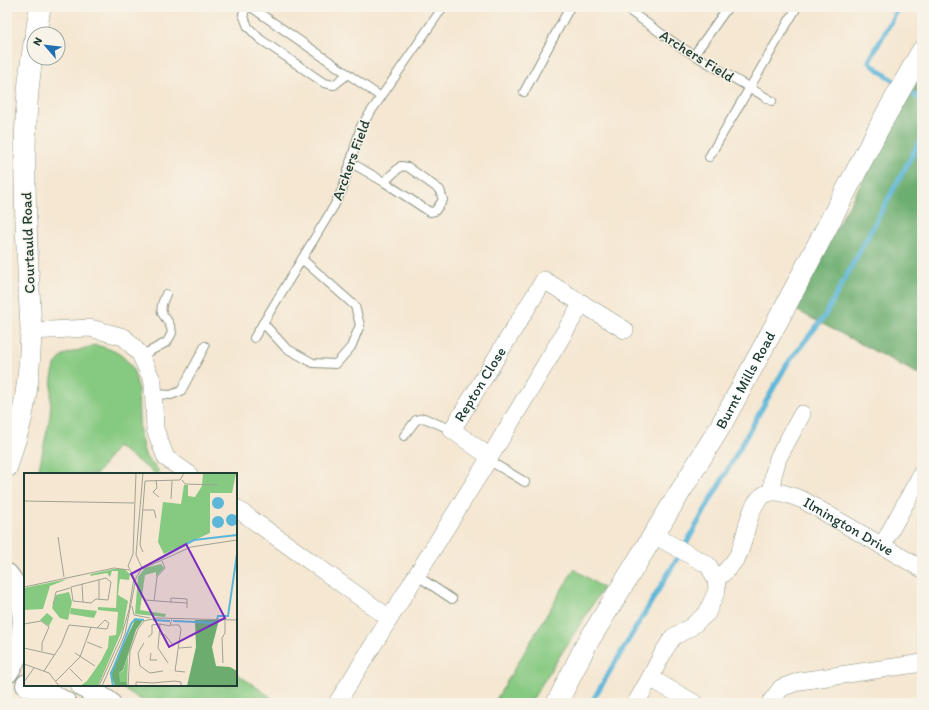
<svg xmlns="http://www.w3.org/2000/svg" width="929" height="710" viewBox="0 0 929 710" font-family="Itim,sans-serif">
<rect width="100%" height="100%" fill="#f7f3e8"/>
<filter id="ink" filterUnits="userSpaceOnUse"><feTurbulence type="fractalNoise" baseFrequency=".025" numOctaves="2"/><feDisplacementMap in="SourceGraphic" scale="8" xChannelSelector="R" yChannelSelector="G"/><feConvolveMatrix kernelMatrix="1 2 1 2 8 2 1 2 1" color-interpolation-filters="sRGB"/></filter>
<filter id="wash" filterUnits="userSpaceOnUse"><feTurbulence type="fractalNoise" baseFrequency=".012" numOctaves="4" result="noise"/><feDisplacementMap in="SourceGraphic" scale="16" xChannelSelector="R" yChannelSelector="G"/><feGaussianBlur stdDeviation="0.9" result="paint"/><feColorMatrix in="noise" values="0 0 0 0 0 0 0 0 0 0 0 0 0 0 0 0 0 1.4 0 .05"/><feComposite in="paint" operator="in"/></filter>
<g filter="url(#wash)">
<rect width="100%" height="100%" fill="#f5e7d1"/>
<g fill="#86c981" stroke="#52835a">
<path d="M95,345C151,356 134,398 141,439C142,444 144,452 146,457C149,462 155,466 159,471L156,474L117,446L97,474H38L50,416L52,378L55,365L63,355Z"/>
<polygon points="574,569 603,588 530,703 494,703"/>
<polygon points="236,673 279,703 146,703 118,685 236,685"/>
</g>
<polygon fill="#6cad6f" stroke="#467552" points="920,77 922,78 922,376 792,308"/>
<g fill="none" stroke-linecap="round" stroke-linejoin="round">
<g stroke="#5bb6d9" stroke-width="5">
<polyline points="898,84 872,65 869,61 899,7"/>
<polyline points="907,90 922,101"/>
<polyline points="591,703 687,542 787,364 824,317 922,137"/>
</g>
</g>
</g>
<g filter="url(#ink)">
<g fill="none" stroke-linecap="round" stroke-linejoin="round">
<defs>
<g id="service">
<polyline points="247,7 243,14 248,27 260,39 324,83 334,85 348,74"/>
<polyline points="251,7 381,97"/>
<polyline points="624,7 679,46 772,101"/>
<polyline points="694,55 728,7"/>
<polyline points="524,92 570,7"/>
<polyline points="709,157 797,7"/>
<polyline points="350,162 384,182 430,212 435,211 443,200 440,190 408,167 401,166 384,182"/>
<polyline points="263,323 286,348 313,363 336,364 351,347 360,325 355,306 302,259"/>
<polyline points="254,338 334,206 343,188 361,126 443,7"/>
<path d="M141,356L167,342L172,333C169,312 154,320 166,294"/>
<polyline points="154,394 171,395 181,391 205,346"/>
<polyline points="404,436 416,420 424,418 452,430"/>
<polyline points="488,460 525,482"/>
<polyline points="416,575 452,599"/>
</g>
<g id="minor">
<polyline points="31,331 90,328 124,337 140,354 153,382 155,429 166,458 189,474"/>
<polyline points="490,457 582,303"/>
<polyline points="772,492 773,476 778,458 802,414"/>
<polyline points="236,508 389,618"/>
<polyline points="652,534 708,565 716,579 717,590 707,613 691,627 673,637 664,651 650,678 694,703"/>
<polyline points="882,546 922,473"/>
<path id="s1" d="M716,579C725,573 731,566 737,557C748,540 746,494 773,492C783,491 794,497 803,500L922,569"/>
<path id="s2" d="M337,703L490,457L452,430L544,280L625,330"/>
<polyline points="636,703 650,678"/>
<polyline points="770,703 781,688 800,681 922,663"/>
</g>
<g id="tertiary">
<polyline points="36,34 40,7"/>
<path d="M7,467C11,451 17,436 21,420C28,391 30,361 31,331C27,236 18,139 34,44"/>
<path id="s3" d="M557,703L586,645L720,427L784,309L883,120L922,51"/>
</g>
<g id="primary">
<path d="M7,575C31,604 27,642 7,672"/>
<polyline points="27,685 41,689 65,703"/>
<polyline points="82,685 109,703"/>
</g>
</defs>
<use href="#service" stroke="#8a9282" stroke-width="10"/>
<use href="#minor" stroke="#8a9282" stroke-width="18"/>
<use href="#tertiary" stroke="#8a9282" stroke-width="22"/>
<use href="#primary" stroke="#8a9282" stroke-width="24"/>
<use href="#service" stroke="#fff" stroke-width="8"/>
<use href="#minor" stroke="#fff" stroke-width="17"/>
<use href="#tertiary" stroke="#fff" stroke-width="21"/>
<use href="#primary" stroke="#fff" stroke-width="22"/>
</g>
</g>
<g text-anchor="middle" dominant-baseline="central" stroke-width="3" stroke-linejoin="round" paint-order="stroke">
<g font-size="15" fill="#1f3d34" stroke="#f7f3e8">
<text transform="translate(697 56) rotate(32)">Archers Field</text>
<text transform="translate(351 160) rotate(-70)">Archers Field</text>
<text transform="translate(28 243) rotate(-92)">Courtauld Road</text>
<text stroke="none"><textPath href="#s3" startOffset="374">Burnt Mills Road</textPath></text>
<text stroke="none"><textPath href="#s2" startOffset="390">Repton Close</textPath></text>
<text stroke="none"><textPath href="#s1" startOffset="193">Ilmington Drive</textPath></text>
</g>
</g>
<g transform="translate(24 473)">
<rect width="213" height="213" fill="#f5e7d1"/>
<path d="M179,0H212L208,20H186V60L140,81L134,69L139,29L157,31L160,12H164V23L171,24L178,13ZM137,91L140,95L132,104V99L121,102L116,137L142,141L141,144L111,141L114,104L121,95ZM90,96H100L106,101L105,107L96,106L95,112L94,122L104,128L99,155L74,213H56L63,208L77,188L84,174L85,163L92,162L94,139L74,137V134L92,135L94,98H88L86,104L83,100L66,103L67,101ZM44,106L26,113L19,136L0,137V115ZM45,119L48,129L44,147L36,145L28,135L32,122ZM47,135L73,138L70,145L46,141ZM23,140L29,145L25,153L16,147ZM112,158L104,184L103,213L95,209V200L99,198Z" fill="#86c981"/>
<path d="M111,147H119L112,157L99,197L95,200L96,209H102L103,213H91L86,200ZM171,147H195L188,174L192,193L206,194L213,198V213H163L172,174Z" fill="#6cad6f"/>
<path d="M188 30a6 6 0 1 1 12 0a6 6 0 1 1-12 0ZM202 47a6 6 0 1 1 12 0a6 6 0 1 1-12 0ZM188 49a6 6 0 1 1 12 0a6 6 0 1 1-12 0Z" fill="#5bb6d9"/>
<path fill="none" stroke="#5bb6d9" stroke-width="2" d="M133,87L170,67L213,62M129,147L146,148M149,148L192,150L194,143H204L213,81M89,213L87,201L107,151L111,146L120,147"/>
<path fill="none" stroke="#9fa392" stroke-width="1" d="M132,7L133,15L129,19L135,24M158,7L161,11L194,12M147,26L148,8M0,28L110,30M119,37H130L132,45M34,64L40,104M119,79L116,72L121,8L156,7L160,0M118,96L167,74L213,67M82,105L87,109L84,127L72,126L67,130L49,128L47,114ZM75,107V126M58,111L59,129M0,114L90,95L105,97M121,127L147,129V125L163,126V135M130,128L133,104L141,95L138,88M147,129L163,130M29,132L32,119L46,115M108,133L110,142L126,145M0,151L17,148L25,154L18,170V178M147,152H155L157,156L151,198L161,199M73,155L81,147L85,150L83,156M136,161L141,162L149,172M124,164L128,161V152L136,151M63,169L78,175M120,170L114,180L116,193L126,200L139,198M0,175L31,182M155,175L168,174M51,180L71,193M127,180L126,187H133M144,190L134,175L136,151L146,153L148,145M199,190L198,165L201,160V146M0,191L25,200L35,213M46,196L58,208M20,198L37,172L45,152L83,156M32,208L56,184L67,154M0,209L10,195M112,212V209L129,210L150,208L157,209V213M75,213L97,164L105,137L110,105L104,93L109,81L112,0M78,213L101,161L112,105L118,95L112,82L119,0M104,213L106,178L114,156L120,148L133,145L213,147"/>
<path fill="#7b2cbf" fill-opacity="0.15" stroke="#7b2cbf" stroke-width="2" d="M162,71L201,145L145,174L107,101Z"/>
<rect width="213" height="213" fill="none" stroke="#1f3d34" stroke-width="2"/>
</g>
<rect width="929" height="710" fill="none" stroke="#f7f3e8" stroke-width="24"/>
<g transform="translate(46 46) rotate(298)"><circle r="19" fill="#f7f3e8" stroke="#a1aaa0"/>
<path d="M0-3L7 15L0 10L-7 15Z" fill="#1f6fb2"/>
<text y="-6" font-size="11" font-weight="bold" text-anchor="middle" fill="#1f3d34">N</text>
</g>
</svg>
